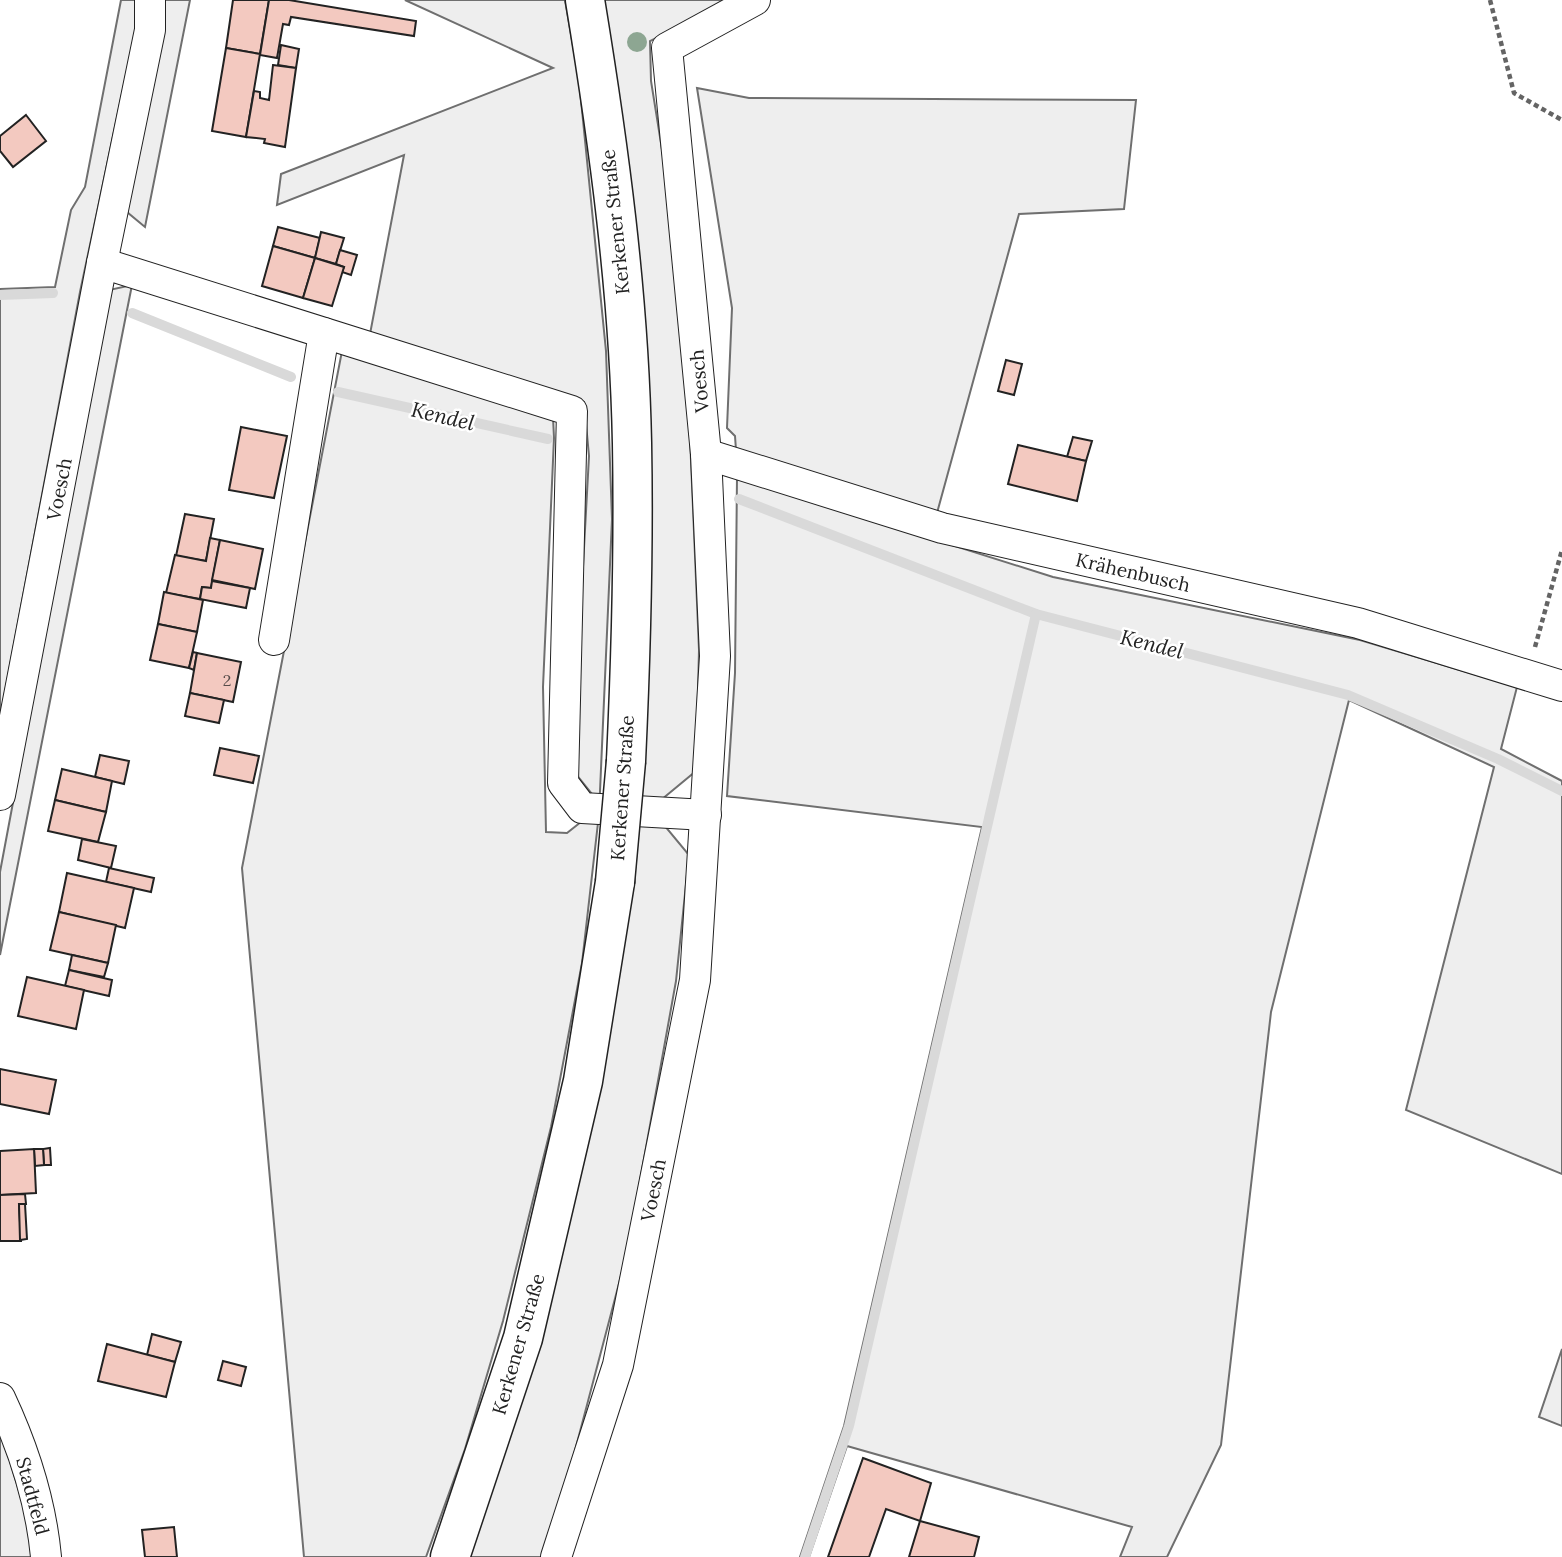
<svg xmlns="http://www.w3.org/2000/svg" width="1562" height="1557" viewBox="0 0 1562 1557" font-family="Lora,serif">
<rect width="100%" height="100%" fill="#fff"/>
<g fill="#eee" stroke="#6f6f6f" stroke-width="2">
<polygon points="121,0 137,0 136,28 80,292 0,719 0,289 55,287 71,210 85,187"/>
<polygon points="164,0 190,0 145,227 127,212"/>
<polygon points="405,0 565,0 579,80 606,351 612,519 599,814 582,963 551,1127 503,1321 465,1449 426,1557 304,1557 242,868 342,351 553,417 554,438 543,687 546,832 567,833 591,814 592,794 572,769 589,456 584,402 370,334 404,155 277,205 281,174 553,68"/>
<polygon points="599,0 732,0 650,41 651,81 668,187 687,366 699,650 696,771 661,800 659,819 689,855 676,981 627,1253 547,1557 466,1557 633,818"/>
<polygon points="697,88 749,98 1136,100 1124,209 1019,214 937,513 736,450 735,436 727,428 732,308"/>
<polygon points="132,285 129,300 0,955 0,872 109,290"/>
<polygon points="737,477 1053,577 1360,640 1517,687 1501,749 1562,781 1562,1174 1406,1110 1494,767 1349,700 1271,1012 1221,1445 1167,1557 1120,1557 1132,1527 847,1446 809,1557 800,1557 844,1426 982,827 727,796 735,673"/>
<polygon points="1562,1349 1562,1426 1539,1417"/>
<polygon points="0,1427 29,1525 33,1557 0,1557"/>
</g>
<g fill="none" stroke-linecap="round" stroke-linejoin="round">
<g stroke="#d9d9d9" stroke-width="10">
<polyline points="0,295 53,293"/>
<polyline points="132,313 291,377"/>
<polyline points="338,392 548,439"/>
<polyline points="739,499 1036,614 1348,695 1498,759 1562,791"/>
<polyline points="805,1557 849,1426 1036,614"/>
</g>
</g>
<g fill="#f3c9c0" stroke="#222" stroke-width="2">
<polygon points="233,0 269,0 260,54 226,48"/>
<polygon points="269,0 289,0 416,21 414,36 291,17 289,25 283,24 277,58 260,55"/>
<polygon points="281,45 299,49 296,68 278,65"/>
<polygon points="226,48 260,54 246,137 212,131"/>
<polygon points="273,65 296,68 285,147 264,143 265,139 246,137 254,91 260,92 260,98 269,100"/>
<polygon points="26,115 46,141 13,167 0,151 0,136"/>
<polygon points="278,227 320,238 315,258 273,246"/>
<polygon points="321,232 344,238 336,264 315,258"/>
<polygon points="273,246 315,258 303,298 262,286"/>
<polygon points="340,250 357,255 351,275 342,272 344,267 336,264"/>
<polygon points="315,258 344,267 332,306 303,298"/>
<polygon points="1006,360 1022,364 1014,395 998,391"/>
<polygon points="241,427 287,436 274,498 229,490"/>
<polygon points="1073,437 1092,441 1086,461 1067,457"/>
<polygon points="1018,445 1086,461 1077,501 1008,484"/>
<polygon points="185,514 214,519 206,561 176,556"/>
<polygon points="210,538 220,540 211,588 202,587 200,599 166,593 175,555 206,561"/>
<polygon points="220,540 263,549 255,589 212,580"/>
<polygon points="212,581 250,588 246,608 200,599 202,587 211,588"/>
<polygon points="164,592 203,600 197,632 158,624"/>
<polygon points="158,624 197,632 189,668 150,660"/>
<polygon points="193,652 197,653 194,670 189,668"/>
<polygon points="197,653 241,662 233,702 190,693"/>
<polygon points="190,693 224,700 219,723 185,716"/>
<polygon points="220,748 259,756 253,783 214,775"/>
<polygon points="100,755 129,761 124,784 95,777"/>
<polygon points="62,769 112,781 106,812 55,800"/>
<polygon points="55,800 106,812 98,842 48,831"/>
<polygon points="82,839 116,846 111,868 78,860"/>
<polygon points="109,868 154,878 151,892 106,882"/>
<polygon points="67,873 134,888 125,928 59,912"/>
<polygon points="59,912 116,925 108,963 50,950"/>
<polygon points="72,955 108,963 104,977 69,970"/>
<polygon points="69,970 112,980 109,996 65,986"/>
<polygon points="27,977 84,990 76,1029 18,1016"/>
<polygon points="0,1069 56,1080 49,1114 0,1104"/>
<polygon points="50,1148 51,1165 44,1165 43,1149"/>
<polygon points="34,1149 43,1149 44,1165 35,1166"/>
<polygon points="34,1149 36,1193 0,1195 0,1151"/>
<polygon points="25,1194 26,1204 19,1204 21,1241 0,1241 0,1195"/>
<polygon points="19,1204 25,1204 27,1239 20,1240"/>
<polygon points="152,1334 181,1342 175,1362 147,1355"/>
<polygon points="107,1344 175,1362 166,1397 98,1381"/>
<polygon points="223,1361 246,1367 241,1386 218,1380"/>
<polygon points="863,1458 931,1483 920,1521 886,1509 869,1557 828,1557"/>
<polygon points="920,1521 979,1537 974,1557 909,1557"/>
<polygon points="174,1527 177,1557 145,1557 142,1530"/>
</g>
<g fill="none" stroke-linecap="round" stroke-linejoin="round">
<defs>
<g id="minor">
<polyline points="102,263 572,411 563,783 582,808 706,815"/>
<polyline points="706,454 942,528 1358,623 1562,686"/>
<polyline points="274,640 324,333"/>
<polyline points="0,795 102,263 150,30 150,0"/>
<path d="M0,1398C23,1447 41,1503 46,1557"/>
<polyline points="556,1557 618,1365 695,980 715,656 706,454 667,48 755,0"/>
</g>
<g id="primary">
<path d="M585,0C609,146 629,294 632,443C634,549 631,655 626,761"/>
<polyline points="450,1557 523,1338 583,1081 615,882"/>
</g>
</defs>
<use href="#minor" stroke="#222" stroke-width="32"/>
<use href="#primary" stroke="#222" stroke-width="41"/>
<g stroke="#646464" stroke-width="4.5" stroke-dasharray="5 3.5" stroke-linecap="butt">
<polyline points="1490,0 1514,93 1562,120"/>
<polyline points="1535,647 1562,550"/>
</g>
<use href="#minor" stroke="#fff" stroke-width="30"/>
<use href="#primary" stroke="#fff" stroke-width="38"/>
<defs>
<polyline id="primary-bridge" points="615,882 626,761"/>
</defs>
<use href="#primary-bridge" stroke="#222" stroke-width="41" stroke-linecap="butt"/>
<use href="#primary-bridge" stroke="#fff" stroke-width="38"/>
</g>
<circle fill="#8da692" cx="637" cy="42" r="10"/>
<g text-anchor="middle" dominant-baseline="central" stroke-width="5" stroke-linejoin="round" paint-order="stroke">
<g font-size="16" fill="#564c4a">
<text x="227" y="680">2</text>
</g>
<g font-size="19" fill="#222" stroke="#fff">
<text transform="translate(615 222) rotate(-96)">Kerkener Straße</text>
<text transform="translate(699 381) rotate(-95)">Voesch</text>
<text transform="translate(59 489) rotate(-79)">Voesch</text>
<text transform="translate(1133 572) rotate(13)">Krähenbusch</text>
<text transform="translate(622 788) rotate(-86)">Kerkener Straße</text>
<text transform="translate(653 1190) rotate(-79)">Voesch</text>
<text transform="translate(518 1344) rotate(-74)">Kerkener Straße</text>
<text transform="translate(33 1496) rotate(75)">Stadtfeld</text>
</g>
<g font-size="21" font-style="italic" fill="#222" stroke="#fff">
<text transform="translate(443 416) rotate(13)">Kendel</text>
<text transform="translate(1152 644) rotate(14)">Kendel</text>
</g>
</g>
</svg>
